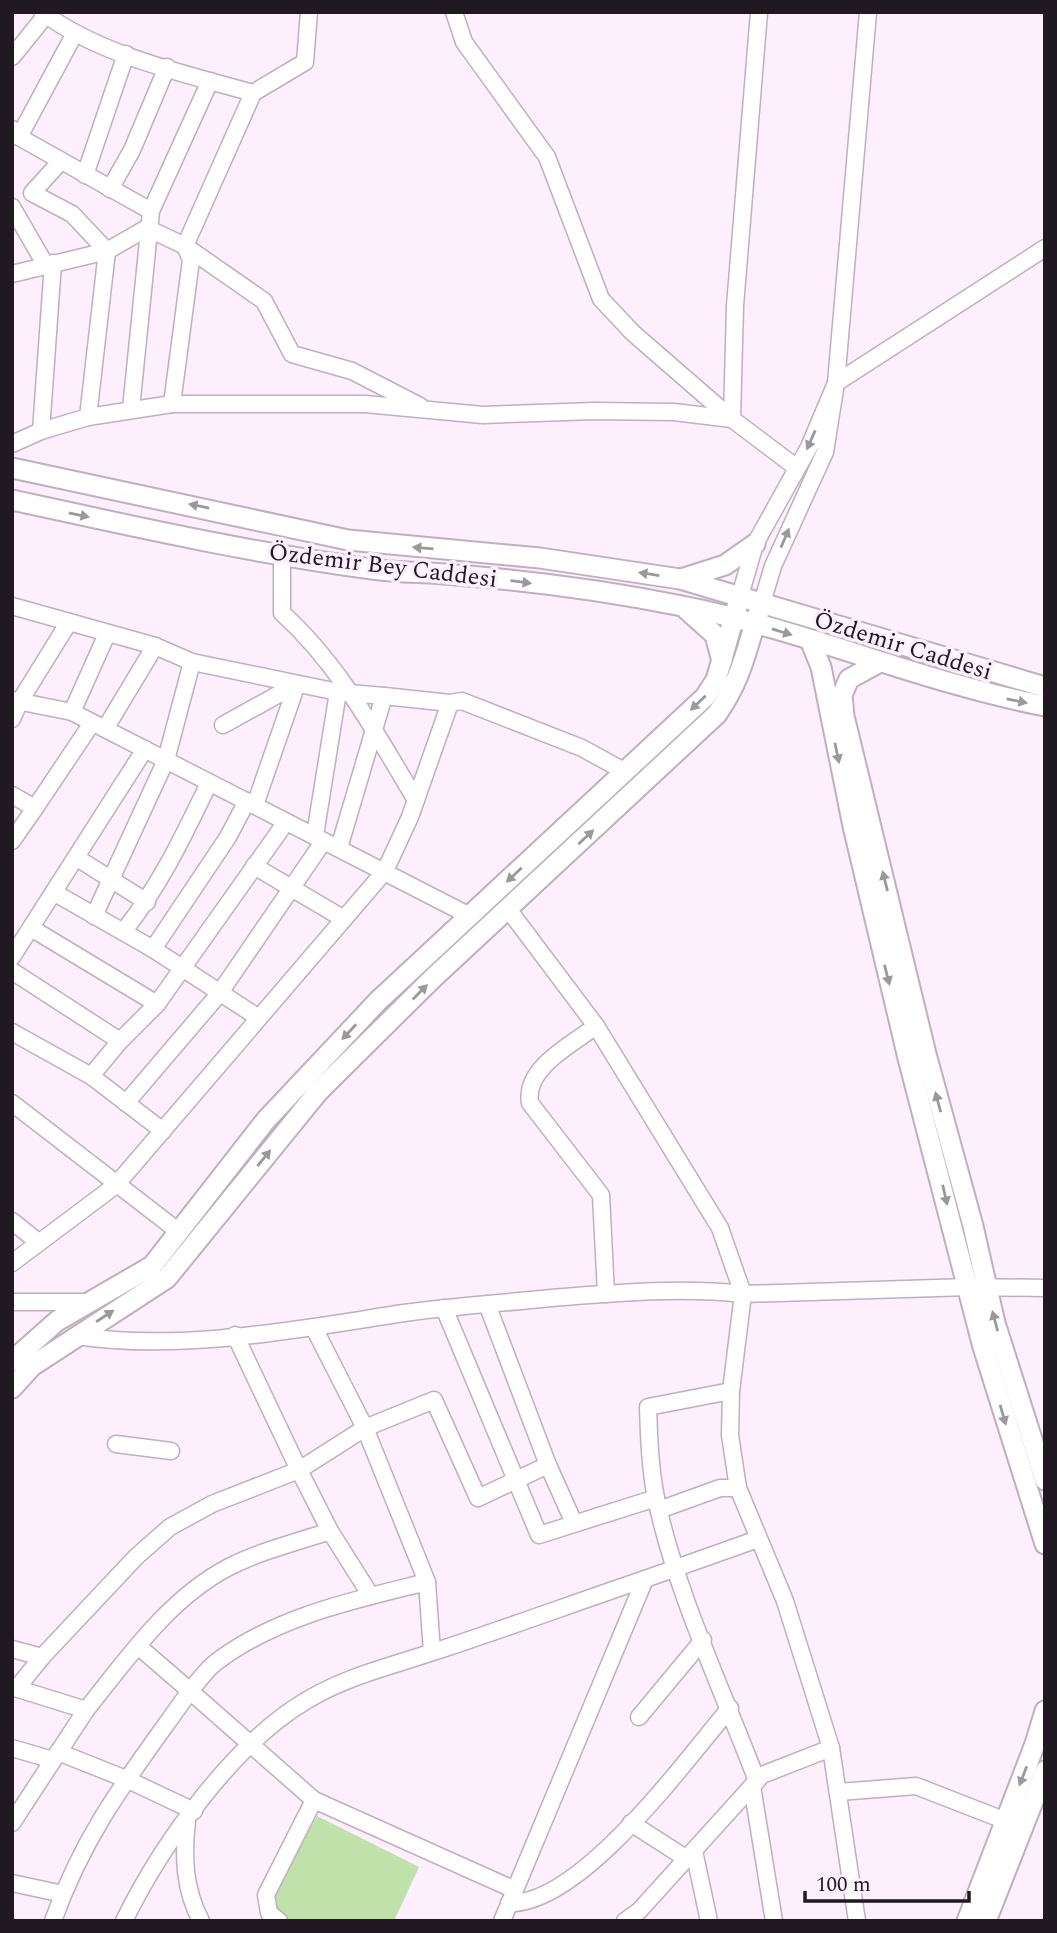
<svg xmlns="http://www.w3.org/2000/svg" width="1057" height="1933" viewBox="0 0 1057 1933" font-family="Spectral,serif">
<rect width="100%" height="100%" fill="#fdeffc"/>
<polygon fill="#bee2a9" points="317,1816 419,1867 394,1921 290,1921 278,1915 271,1901"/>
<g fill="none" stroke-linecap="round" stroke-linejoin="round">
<defs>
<g id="minor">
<path d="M42,12C101,56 183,73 253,93L185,246L147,228"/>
<polyline points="454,12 464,42 547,157 601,299 633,333 732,419 797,468"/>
<polyline points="12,57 46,15"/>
<polyline points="253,93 305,62 309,12"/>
<polyline points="12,129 19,137 151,211"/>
<polyline points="19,137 75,33"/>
<polyline points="61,161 32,193 72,214 107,251 88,417"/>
<polyline points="85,175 126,54"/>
<polyline points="110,189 132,150 167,67"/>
<polyline points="12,207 45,264"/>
<polyline points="185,246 264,301 292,354 352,371 420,406"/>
<polyline points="12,274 107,251 147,228"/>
<polyline points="836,383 868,12"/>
<polyline points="836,383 1045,248"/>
<polyline points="172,404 191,260 185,246"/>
<polyline points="131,409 151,211 210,81"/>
<polyline points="41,431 53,263"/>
<polyline points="12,444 41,431 88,417 172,404 365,404 483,415 594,411 674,412 732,419 735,306 759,12"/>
<path d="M282,555V613C340,665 376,734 416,800"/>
<polyline points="740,596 755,544 809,447 836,383 825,452 773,566 762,603"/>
<polyline points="12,606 155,646 192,662 338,692 384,696"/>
<polyline points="12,700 72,712 470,916"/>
<polyline points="72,712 107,634"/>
<polyline points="12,719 20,701 69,622"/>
<polyline points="223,725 297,684"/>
<polyline points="105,729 155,646"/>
<polyline points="12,795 35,808 92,723"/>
<polyline points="255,805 297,684"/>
<polyline points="315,835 338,692"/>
<polyline points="12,841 35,808"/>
<polyline points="339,848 384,696 450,703"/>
<polyline points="77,858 147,902"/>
<polyline points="254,866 344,919"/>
<polyline points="55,893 153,949 259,1018"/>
<polyline points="508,909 596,1026 720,1228 743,1294 969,1287 1045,1288"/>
<polyline points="94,916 166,760 192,662"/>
<polyline points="31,928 157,1004"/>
<path d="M123,932C160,886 184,835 209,783"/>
<polyline points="153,949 228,837 247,801"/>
<polyline points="12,957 145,749"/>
<polyline points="12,971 120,1041"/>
<path d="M596,1026C571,1045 524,1068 530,1103L601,1195L606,1294"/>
<polyline points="12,1032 91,1076 163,1131"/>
<polyline points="91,1076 120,1041 157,1004 286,822"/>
<polyline points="12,1103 178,1231"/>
<polyline points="126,1103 219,994 323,842"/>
<polyline points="12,1221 38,1242"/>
<polyline points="12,1263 116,1185 385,871 410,817 450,703 462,701 582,748 624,771"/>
<polyline points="12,1302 89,1302"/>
<polyline points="487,1304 548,1465 574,1523"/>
<polyline points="444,1308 539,1535 656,1498"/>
<polyline points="314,1328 365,1428 427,1582 432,1652"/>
<path d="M77,1336C182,1352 299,1329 404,1313C453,1306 503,1303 552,1298C615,1293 679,1287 743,1294L731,1391L730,1435L738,1488L785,1601L831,1748L857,1921"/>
<path d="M731,1391L648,1407C649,1437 650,1468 656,1498C675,1590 723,1691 757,1781"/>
<polyline points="116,1444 171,1451"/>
<polyline points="659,1510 720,1488 738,1488"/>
<polyline points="330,1531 371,1596"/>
<path d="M138,1646L190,1691C198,1682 206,1670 215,1663C276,1616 355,1600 427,1582"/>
<polyline points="12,1649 42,1657"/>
<path d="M12,1687L86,1710C127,1659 169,1598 229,1567C260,1551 297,1542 330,1531L299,1470L365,1428L434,1400L478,1498L548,1465"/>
<polyline points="17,1688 42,1657 136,1557 170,1527 212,1504 299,1470 235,1335"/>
<polyline points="639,1717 703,1640"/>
<polyline points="12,1748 53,1760"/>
<polyline points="58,1752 126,1779 194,1811"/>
<polyline points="752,1786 774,1921"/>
<polyline points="839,1792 916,1786 1006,1821"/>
<path d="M187,1821C183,1856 184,1889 201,1921"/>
<polyline points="12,1823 86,1710"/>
<polyline points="631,1823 687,1859"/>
<polyline points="694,1851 709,1921"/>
<polyline points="12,1883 63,1894"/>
<path d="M509,1903C581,1905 684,1762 730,1708"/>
<path d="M53,1921C86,1828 134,1770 190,1691L314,1800L515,1890"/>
<path d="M124,1921C161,1845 235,1741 309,1699C348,1676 391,1666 433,1652C504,1629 574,1603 645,1579"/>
<polyline points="279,1921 269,1913 266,1895 314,1800"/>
<polyline points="502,1921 645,1579 758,1539"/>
<polyline points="625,1921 639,1911 762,1775 831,1748"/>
</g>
<g id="major">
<polyline points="12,468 348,540 540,558 680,579 1045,687"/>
<path d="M12,500C131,526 251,553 372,569C400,573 428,572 456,575C532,581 608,591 682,606C805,630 921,682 1045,706"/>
<polyline points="681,579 725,565 755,544"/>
<polyline points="687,610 715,635 722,661"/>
<polyline points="810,640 821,667 853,826 908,1058 983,1347 1045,1544"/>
<polyline points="880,662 849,679 842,695 844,716 926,1054 973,1226 995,1323 1045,1480"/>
<polyline points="12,1361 57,1321 152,1266 266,1120 378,1001 705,697 716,680 740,596"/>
<path d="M12,1388L32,1366L167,1278L318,1092L432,979L717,714C745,673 746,646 762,603"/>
<polyline points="967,1921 1035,1744 1045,1711"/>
<polyline points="986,1921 1045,1771"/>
</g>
</defs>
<use href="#minor" stroke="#c2adc1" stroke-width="19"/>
<use href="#major" stroke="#c2adc1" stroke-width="23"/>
<use href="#minor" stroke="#fff" stroke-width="16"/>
<use href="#major" stroke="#fff" stroke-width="19"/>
</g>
<defs><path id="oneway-solid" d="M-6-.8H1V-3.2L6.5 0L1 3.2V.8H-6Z" transform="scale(1.75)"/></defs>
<g fill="#9b989b">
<use href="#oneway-solid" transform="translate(811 440) rotate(114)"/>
<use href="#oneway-solid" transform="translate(199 506) rotate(-168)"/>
<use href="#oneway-solid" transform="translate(79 515) rotate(12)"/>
<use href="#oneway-solid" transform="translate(785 538) rotate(-67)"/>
<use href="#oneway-solid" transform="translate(423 548) rotate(-175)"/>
<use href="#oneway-solid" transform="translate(649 574) rotate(-171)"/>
<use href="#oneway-solid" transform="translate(521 582) rotate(7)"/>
<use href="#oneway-solid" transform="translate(782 632) rotate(17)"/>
<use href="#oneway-solid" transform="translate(1017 701) rotate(11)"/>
<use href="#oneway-solid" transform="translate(698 703) rotate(136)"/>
<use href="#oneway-solid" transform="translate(837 753) rotate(78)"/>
<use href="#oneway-solid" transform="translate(586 837) rotate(-43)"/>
<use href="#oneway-solid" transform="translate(514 875) rotate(137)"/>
<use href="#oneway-solid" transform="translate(885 881) rotate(-104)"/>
<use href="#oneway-solid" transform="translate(887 975) rotate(76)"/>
<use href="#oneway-solid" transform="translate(420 992) rotate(-45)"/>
<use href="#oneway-solid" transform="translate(349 1032) rotate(133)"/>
<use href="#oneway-solid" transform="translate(938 1102) rotate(-105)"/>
<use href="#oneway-solid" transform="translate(264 1158) rotate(-51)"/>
<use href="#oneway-solid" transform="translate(945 1195) rotate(77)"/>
<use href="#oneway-solid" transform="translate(105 1316) rotate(-33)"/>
<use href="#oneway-solid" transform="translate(995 1321) rotate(-105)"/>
<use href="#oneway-solid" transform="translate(1003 1415) rotate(74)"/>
<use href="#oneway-solid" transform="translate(1023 1776) rotate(111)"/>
</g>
<g text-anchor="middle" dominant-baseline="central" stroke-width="7" stroke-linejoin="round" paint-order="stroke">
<g font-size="24" fill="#211921" stroke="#fdeffc">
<text transform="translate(383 566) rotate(7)">Özdemir Bey Caddesi</text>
<text transform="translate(903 646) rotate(17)">Özdemir Caddesi</text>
</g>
</g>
<rect width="1057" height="1933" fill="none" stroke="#211921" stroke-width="28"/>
<path d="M805 1891v10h164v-10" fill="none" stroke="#211921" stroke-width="3.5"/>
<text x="816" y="1891" font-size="21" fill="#211921" stroke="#fdeffc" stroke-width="5" paint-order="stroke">100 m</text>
</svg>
